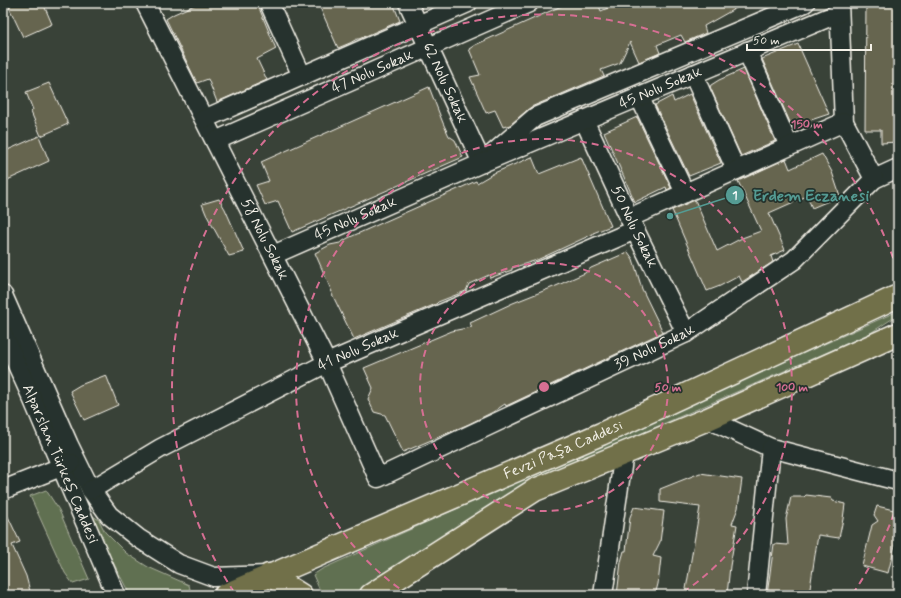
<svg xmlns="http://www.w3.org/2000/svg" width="901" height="598" viewBox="0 0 901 598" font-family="Mynerve,sans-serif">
<rect width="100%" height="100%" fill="#394238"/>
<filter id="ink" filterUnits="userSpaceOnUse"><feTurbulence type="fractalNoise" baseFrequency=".025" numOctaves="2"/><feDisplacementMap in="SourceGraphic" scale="8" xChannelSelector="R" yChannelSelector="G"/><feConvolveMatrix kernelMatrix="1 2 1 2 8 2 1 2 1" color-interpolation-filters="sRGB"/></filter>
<g filter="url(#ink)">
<g fill="#617051" stroke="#aab09c">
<polygon points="898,311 898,315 869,334 647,431 534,484 353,595 322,595 313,575 322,569"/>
<polygon points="46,490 59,510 89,579 73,584 65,573 30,496"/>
<polygon points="93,516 99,520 105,532 126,553 148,567 189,585 190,589 185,594 130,595 90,518"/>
</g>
<g fill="#666550" stroke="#f4f1e8">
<polygon points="7,3 43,3 52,24 23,37"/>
<polygon points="199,3 257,3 276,49 257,59 267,80 217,102 208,79 197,83 166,19 174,14"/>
<polygon points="318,3 393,3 400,21 359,39 357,39 350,43 338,48"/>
<polygon points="568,3 598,3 601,11 619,3 745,3 704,26 706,33 685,42 681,35 657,45 660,53 639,62 630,42 620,63 601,70 604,76 531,107 510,125 503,127 495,110 486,113 470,77 480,75 469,49 475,45"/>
<polygon points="866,3 898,3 898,142 881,143 881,130 865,130"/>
<polygon points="798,44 829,114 811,120 806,125 793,129 762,59"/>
<polygon points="744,69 775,141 741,156 710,87 711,85 719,80"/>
<polygon points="49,83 68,124 41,136 31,112 33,110 26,92"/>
<polygon points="429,87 443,123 449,136 455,140 463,157 292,232 278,201 265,205 256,185 269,181 261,162"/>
<polygon points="690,94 721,163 689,176 655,105 672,96 674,102"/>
<polygon points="637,117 671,188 667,190 666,187 635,202 604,132"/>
<polygon points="39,136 49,161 3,182 3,152"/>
<polygon points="822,154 832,172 840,196 812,208 807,196 769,213 785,250 771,256 773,262 742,282 739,276 720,286 707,291 672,210 695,200 717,251 742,238 761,231 738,181 786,159 790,169"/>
<polygon points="532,157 539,174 581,157 611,226 593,233 593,234 537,260 512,268 512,270 490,278 489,275 469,284 466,291 438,302 436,304 354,339 331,292 332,292 315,253 330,245 340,243 348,238 476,181 477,183 494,173"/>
<polygon points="219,199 225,209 244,252 229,256 206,214 202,204"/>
<polygon points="628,252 633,259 642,289 663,332 506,406 505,404 493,412 469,424 403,452 385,415 374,412 368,399 373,388 364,368 452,331 472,327 470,323 513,303 556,286 585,273 591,268"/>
<polygon points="106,375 118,405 84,420 70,391 80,385"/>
<polygon points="700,473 742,479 738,508 732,524 737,525 730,566 727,595 685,595 700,507 660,502 660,489"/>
<polygon points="806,495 831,498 833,501 845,504 843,519 839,538 818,535 809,595 767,595 774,544 788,545 786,519 791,497 804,497"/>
<polygon points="3,506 20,542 12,545 26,576 31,595 3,595"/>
<polygon points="877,506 898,511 898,533 888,573 862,566 872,525 878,521 874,515"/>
<polygon points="634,507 664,511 660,542 653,556 661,558 658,584 655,595 617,595 621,562 624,551 626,551 630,517"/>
</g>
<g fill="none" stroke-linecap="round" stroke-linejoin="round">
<defs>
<g id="minor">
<path id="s1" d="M145,3L327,363L378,478L686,333L794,260L874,179L898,168"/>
<polyline points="269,3 302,76"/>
<path id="s2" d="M408,3L482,163L535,117L805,3"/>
<polyline points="839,3 844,122 874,179"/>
<polyline points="747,51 789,146"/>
<polyline points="693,74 736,170"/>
<polyline points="639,96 685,193"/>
<polyline points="204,119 468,3"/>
<path id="s3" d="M584,120L635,230L686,333"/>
<path id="s4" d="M215,141L529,3"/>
<polyline points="629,218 844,122"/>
<path id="s5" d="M273,255L482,163L839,13"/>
<polyline points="3,295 69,445 91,490 109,515 138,538 179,564 214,577 266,575"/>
<path id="s6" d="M3,334L32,398L116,595"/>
<polyline points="708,419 771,448 898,481"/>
<polyline points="3,490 71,463"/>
<path id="s7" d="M91,490L161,448L327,363L635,230"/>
<polyline points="603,595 624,453"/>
<polyline points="756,595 771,448"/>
</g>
<g id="major">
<polyline points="269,575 301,595"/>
<path id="s8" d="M225,595L601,434L898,296"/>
<polyline points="371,595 535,490 708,419 898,334"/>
</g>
</defs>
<use href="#minor" stroke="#f4f1e8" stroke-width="21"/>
<use href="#major" stroke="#f4f1e8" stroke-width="25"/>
<use href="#minor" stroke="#26332d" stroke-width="18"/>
<use href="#major" stroke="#71704a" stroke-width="22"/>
</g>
</g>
<g fill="none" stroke="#d66f93" stroke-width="2" stroke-dasharray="7 5">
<circle cx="544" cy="387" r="124"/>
<path d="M409 595A248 248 0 1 1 679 595"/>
<path d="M898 502A372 372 0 0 1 854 592M234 592A372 372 0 1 1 898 272"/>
</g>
<g text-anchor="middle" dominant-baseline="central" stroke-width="3.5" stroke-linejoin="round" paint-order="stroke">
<g font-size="15" fill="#f4f1e8" stroke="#26332d">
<text stroke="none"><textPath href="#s4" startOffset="172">47 Nolu Sokak</textPath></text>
<text stroke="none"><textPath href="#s2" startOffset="88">62 Nolu Sokak</textPath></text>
<text stroke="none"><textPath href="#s5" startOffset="422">45 Nolu Sokak</textPath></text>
<text stroke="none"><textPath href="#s5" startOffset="90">45 Nolu Sokak</textPath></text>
<text stroke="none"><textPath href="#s3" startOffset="118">50 Nolu Sokak</textPath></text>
<text stroke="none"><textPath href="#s1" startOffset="265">58 Nolu Sokak</textPath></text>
<text stroke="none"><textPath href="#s1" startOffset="835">39 Nolu Sokak</textPath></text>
<text stroke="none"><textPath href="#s7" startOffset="302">41 Nolu Sokak</textPath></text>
<text stroke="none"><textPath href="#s8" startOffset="368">Fevzi Paşa Caddesi</textPath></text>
<text stroke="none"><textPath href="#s6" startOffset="142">Alparslan Türkeş Caddesi</textPath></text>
</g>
</g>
<circle cx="544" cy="387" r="6" fill="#d66f93" stroke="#26332d" stroke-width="2"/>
<g font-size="12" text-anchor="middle" font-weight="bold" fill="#d66f93" stroke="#26332d" stroke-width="3.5" stroke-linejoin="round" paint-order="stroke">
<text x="807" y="128">150 m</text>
<text x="668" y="391">50 m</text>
<text x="792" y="391">100 m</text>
</g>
<path fill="none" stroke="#549b93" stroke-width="1.5" d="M670 216L735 195"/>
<g fill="#549b93" stroke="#26332d" stroke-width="1.5">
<circle cx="670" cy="216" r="4"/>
<circle cx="735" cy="195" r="10"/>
</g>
<g font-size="12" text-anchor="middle" font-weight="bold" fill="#fff">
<text x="735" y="199">1</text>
</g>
<g font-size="16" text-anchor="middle" font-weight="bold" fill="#549b93" stroke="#26332d" stroke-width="3.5" stroke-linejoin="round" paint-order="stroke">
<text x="811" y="201">Erdem Eczanesi</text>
</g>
<rect width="901" height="598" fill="none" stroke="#26332d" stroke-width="16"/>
<rect x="8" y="8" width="885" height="582" fill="none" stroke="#f4f1e8" stroke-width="1.5" filter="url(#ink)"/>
<path d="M747 44v6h124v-6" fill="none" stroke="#f4f1e8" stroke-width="2"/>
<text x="753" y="44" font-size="12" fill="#f4f1e8" stroke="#26332d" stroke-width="3" paint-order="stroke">50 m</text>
</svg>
